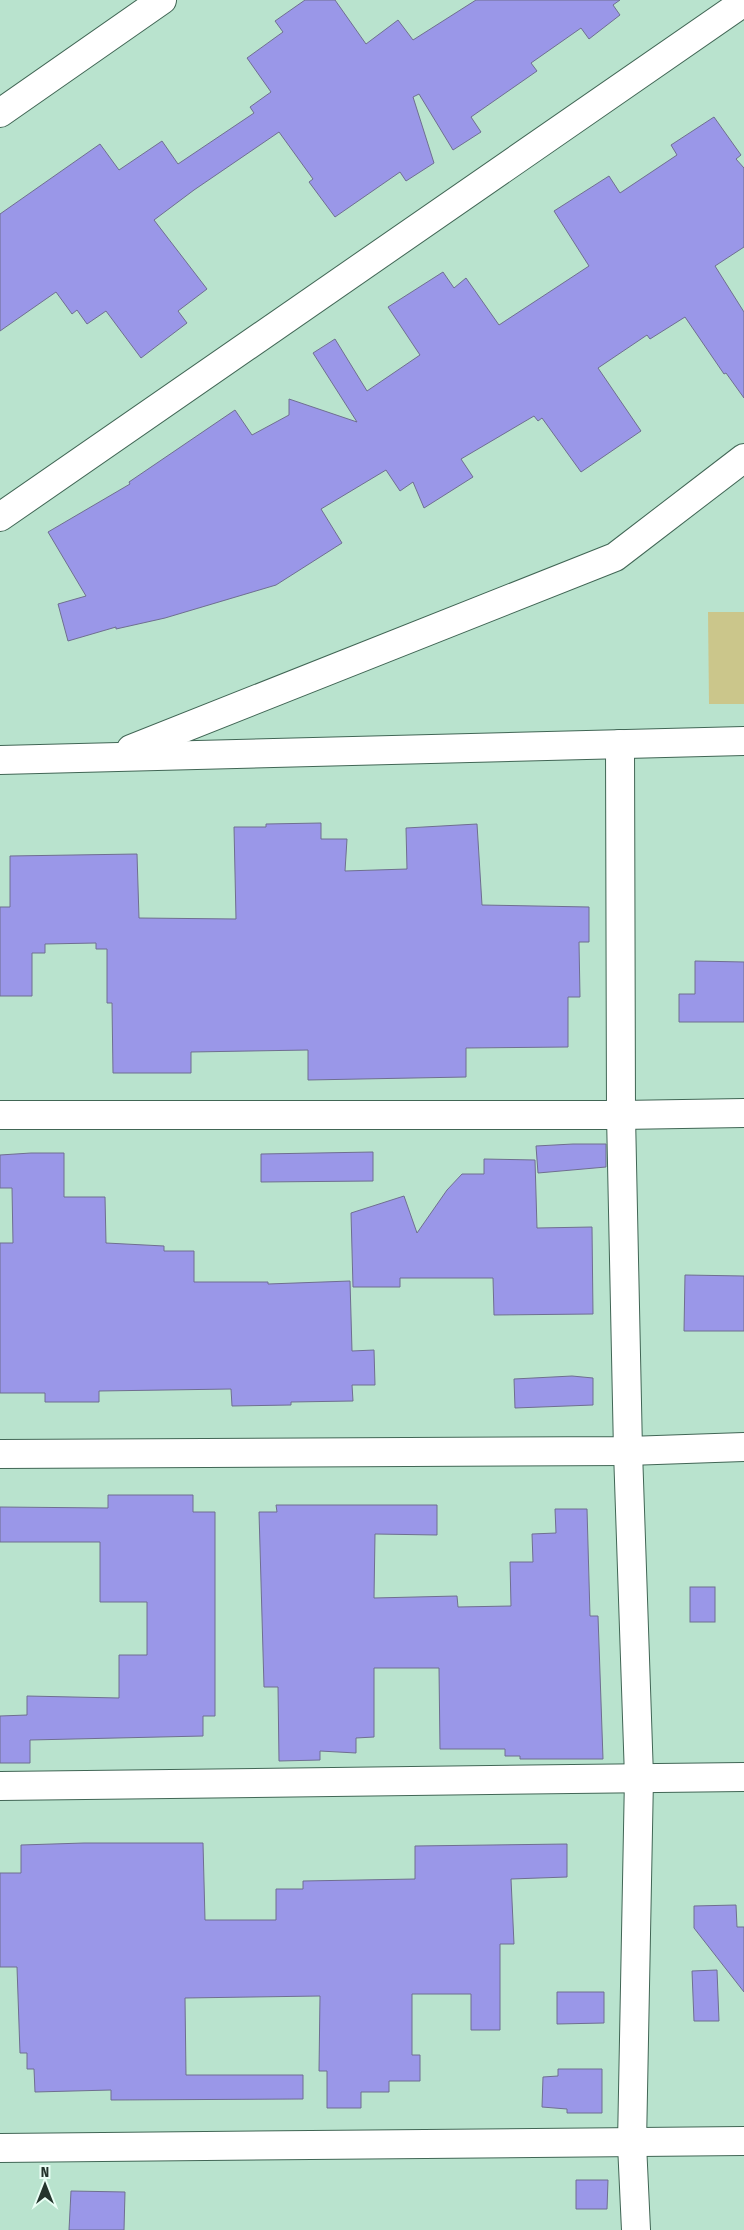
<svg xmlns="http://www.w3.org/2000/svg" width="744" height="2230" viewBox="0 0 744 2230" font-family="'Fira Sans Condensed',sans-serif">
<rect width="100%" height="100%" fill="#b9e3ce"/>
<polygon fill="#cbc68b" points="744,612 744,704 709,704 708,612"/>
<g fill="#9a97e8" stroke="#6f6f90">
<polygon points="305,0 335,0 366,44 398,20 413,40 476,0 620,0 613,5 620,15 589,39 581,28 531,63 537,71 471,117 481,132 453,150 419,94 413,97 434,163 406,181 400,172 335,217 309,182 313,179 279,132 194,190 154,220 207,289 178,311 187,323 141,358 106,311 87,324 77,310 72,314 56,292 0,331 0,214 100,144 119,170 162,141 178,164 254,113 250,107 271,92 247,58 283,32 275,21"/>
<polygon points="714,117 741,155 736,159 744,168 744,247 715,266 744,312 744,398 726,373 724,374 685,317 650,339 647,335 598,368 641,431 581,472 542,418 538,421 534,416 461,459 473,477 424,508 413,482 400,491 386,470 321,509 342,543 276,585 165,618 116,629 116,627 68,641 58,604 86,596 48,532 130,484 129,482 235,410 252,435 289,415 289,399 357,422 313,353 335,339 367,391 420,355 388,307 443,272 454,288 466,278 499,325 589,266 554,211 609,176 620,193 677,155 671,145"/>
<polygon points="321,823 321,839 347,839 345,871 407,869 406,828 477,824 482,905 589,907 589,942 579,942 580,997 568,997 568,1047 466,1048 466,1077 308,1080 308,1050 191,1052 191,1073 113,1073 112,1003 107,1003 107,949 96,949 96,943 45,944 45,953 32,953 32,996 0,996 0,907 10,907 10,856 137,854 139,918 236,919 234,827 266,827 266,824"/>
<polygon points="695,961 744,962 744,1022 679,1022 679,994 695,994"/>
<polygon points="573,1144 606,1144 606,1167 538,1173 536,1146"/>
<polygon points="373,1152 373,1181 261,1182 261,1154"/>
<polygon points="31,1153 64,1153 64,1197 105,1197 106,1243 164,1246 164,1251 194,1251 194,1282 268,1282 268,1284 350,1281 352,1351 374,1350 375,1385 352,1385 353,1401 291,1402 291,1405 232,1406 231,1389 99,1391 99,1402 45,1402 45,1393 0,1393 0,1243 13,1243 12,1188 0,1188 0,1155"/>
<polygon points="484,1159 535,1160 537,1228 592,1227 593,1314 494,1315 493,1278 400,1278 400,1287 353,1287 351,1213 404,1196 417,1233 447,1190 462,1174 484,1174"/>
<polygon points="685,1275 744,1276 744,1331 684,1331"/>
<polygon points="572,1376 593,1378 593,1405 515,1408 514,1379"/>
<polygon points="108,1495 193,1495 193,1512 215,1512 215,1716 203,1716 203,1736 30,1740 30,1763 0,1763 0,1716 27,1715 27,1696 119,1698 119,1655 147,1655 147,1602 100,1602 100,1542 0,1542 0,1507 108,1508"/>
<polygon points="276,1505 437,1505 437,1535 375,1534 374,1598 457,1596 458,1607 511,1606 510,1562 533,1562 532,1534 556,1533 555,1509 587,1509 590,1616 598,1616 603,1759 520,1759 520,1756 505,1756 505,1749 440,1749 439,1668 374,1668 374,1737 356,1738 356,1753 320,1751 320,1760 279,1761 278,1687 264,1687 259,1512 277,1512"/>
<rect x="690" y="1587" width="25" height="35"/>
<polygon points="84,1843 203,1843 205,1920 276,1920 276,1889 303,1889 303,1881 415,1879 415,1846 567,1844 567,1877 511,1879 514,1944 500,1944 500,2030 471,2030 471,1994 412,1994 412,2055 420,2055 420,2081 389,2081 389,2092 361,2092 361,2108 327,2108 327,2071 319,2071 320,1996 185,1998 186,2075 303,2075 303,2099 111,2100 111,2090 35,2092 34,2069 27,2069 27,2053 20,2053 17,1967 0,1967 0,1873 21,1873 21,1845"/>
<polygon points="736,1905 737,1927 744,1927 744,1992 694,1928 694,1906"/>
<polygon points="717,1970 719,2021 694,2021 692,1971"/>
<polygon points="557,1992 604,1992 604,2023 557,2024"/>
<polygon points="558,2069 602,2069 602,2113 567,2113 567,2109 542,2107 543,2077 558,2076"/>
<polygon points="576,2180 608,2180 607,2209 576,2209"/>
<polygon points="71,2191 125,2192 124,2230 69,2230"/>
</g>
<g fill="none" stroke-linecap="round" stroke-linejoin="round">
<defs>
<g id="minor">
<polyline points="0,113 162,0"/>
<polyline points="0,517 744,2"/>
<polyline points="620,744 621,1115 628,1451 639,1777 632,2144 636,2230"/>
<polyline points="131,749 615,557 744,458"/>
<polyline points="0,760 744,741"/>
<polyline points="0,1115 621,1115 744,1113"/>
<polyline points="0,1454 628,1451 744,1447"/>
<polyline points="0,1786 744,1777"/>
<polyline points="0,2148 744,2141"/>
</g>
</defs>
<use href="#minor" stroke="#416655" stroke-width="30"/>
<use href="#minor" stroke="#fff" stroke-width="28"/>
</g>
<g transform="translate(45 2185)" stroke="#e9fef4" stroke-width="4" paint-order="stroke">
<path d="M0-4L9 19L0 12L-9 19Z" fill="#24342c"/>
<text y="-8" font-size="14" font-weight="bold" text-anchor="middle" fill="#24342c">N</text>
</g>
</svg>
